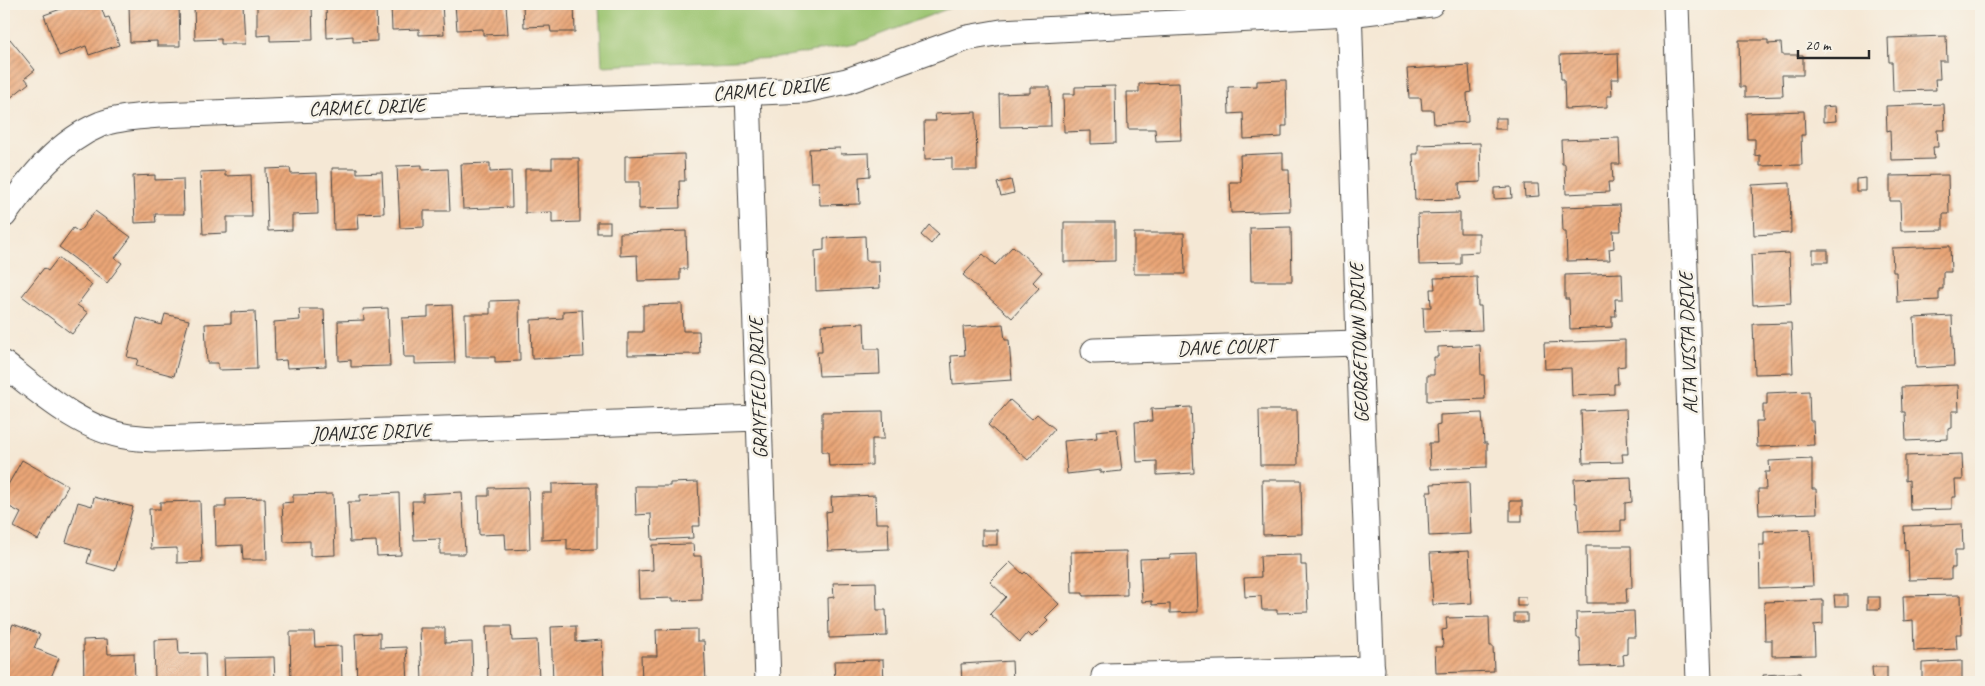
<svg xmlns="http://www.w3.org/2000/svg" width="1985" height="686" viewBox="0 0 1985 686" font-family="Caveat,sans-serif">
<defs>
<pattern id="building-hatch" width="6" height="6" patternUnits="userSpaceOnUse" patternTransform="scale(1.25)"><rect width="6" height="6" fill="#eaa677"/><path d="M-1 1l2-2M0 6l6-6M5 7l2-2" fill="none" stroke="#be8762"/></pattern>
</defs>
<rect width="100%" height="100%" fill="#f7f3e8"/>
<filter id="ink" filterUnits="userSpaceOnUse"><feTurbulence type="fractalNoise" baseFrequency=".02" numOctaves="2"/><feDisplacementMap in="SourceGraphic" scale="10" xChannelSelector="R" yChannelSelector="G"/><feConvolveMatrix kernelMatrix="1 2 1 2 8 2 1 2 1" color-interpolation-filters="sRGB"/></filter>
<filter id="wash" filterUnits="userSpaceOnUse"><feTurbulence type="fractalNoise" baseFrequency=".0096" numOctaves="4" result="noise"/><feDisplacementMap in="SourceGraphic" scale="20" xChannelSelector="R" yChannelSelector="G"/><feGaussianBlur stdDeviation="1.12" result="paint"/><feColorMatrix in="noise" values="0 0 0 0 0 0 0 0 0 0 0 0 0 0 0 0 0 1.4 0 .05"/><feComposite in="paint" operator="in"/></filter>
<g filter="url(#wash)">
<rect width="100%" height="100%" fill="#f5e8d5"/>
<polygon fill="#9bc470" stroke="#63784e" points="599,4 960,4 855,44 776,58 602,66"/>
<g id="blocks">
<g fill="url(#building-hatch)">
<polygon points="71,4 100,4 105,18 109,17 119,45 89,55 86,46 59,56 44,15 72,5"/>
<polygon points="129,4 179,4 180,46 157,46 157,41 130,42"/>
<polygon points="194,4 243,4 245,44 221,44 221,39 195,40"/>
<polygon points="257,4 312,4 313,40 270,41 270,35 257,36"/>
<polygon points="326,4 376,4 377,41 353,42 353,36 327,38"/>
<polygon points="391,4 442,4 444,34 419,35 419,29 392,30"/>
<polygon points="455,4 506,4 508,34 483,35 483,29 457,30"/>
<polygon points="523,4 574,4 575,32 551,32 550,26 524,27"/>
<polygon points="1946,36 1947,61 1939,61 1940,79 1935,79 1936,90 1893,91 1892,62 1889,62 1888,38"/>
<polygon points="10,39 35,70 25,78 29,83 4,103 4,43"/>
<polygon points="1739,40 1768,40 1768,44 1781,43 1782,55 1803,55 1803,75 1782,75 1783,96 1745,97 1745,87 1740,87"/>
<polygon points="1618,53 1619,79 1611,79 1612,96 1607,96 1607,107 1565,109 1564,79 1561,79 1560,55"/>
<polygon points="1469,65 1471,92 1467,93 1468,122 1434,124 1433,110 1422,110 1421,98 1409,98 1407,69"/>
<polygon points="1286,80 1287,126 1282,126 1282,137 1244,139 1243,113 1229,114 1228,87 1257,86 1257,81"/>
<polygon points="1179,83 1181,140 1156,141 1155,129 1128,129 1127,92 1139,92 1139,84"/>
<polygon points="1115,86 1116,143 1091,144 1091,131 1064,132 1063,94 1075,94 1075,87"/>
<polygon points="1030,87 1050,87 1051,126 1000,127 999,94 1030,93"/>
<polygon points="1944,104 1945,130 1937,130 1938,147 1933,147 1934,159 1891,160 1890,130 1887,131 1886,106"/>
<polygon points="1835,106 1836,121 1823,122 1823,107"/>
<polygon points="1804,111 1805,135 1801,135 1802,165 1760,166 1760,155 1755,156 1755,139 1747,139 1746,113"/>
<polygon points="976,112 977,170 952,170 952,158 925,159 924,121 936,121 935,114"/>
<rect x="1495" y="118" width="11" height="11"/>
<polygon points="1619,138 1620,164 1612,164 1613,182 1608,182 1609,192 1566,194 1565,164 1562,164 1561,140"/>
<polygon points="1480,143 1481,182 1459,183 1460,199 1415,200 1413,154 1418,154 1418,145"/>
<polygon points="840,148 841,154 869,153 870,176 859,177 860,204 820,205 819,182 811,182 809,149"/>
<polygon points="1283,153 1283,170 1289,170 1290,211 1231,213 1230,182 1241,182 1240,155"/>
<polygon points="684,154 685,181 679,181 680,208 639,209 639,182 625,182 625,156"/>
<polygon points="552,158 579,158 580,222 552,223 552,212 525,213 525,169 552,169"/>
<polygon points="490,163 490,172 511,171 512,207 463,209 461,164"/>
<polygon points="422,165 422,170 448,169 450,211 424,211 424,227 400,228 397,166"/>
<polygon points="290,168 291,174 317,173 318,214 292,215 292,230 268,231 266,169"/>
<polygon points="332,168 357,168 357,173 382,172 384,213 358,214 359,229 334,230"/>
<polygon points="225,171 225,176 251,175 252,217 227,217 227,233 203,234 200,172"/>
<polygon points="155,175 155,180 183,179 184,214 155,214 156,222 135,223 133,176"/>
<polygon points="1948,175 1949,214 1943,214 1943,230 1901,231 1900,201 1890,201 1890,176"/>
<polygon points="1866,178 1866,191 1856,191 1856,179"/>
<polygon points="1011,180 1014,193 1001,196 997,183"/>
<polygon points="1790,183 1791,233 1754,235 1752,185"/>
<polygon points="1524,184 1538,184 1539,196 1525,197"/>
<polygon points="1511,187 1512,198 1494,199 1494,188"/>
<polygon points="1620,205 1621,231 1613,231 1614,248 1609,249 1610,260 1567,261 1566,232 1563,232 1562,207"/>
<polygon points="95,211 131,237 115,258 122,263 107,283 59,247 73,228 79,232"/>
<polygon points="1460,213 1460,233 1479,233 1479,252 1461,253 1461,264 1419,265 1418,214"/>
<rect x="597" y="222" width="13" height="11"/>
<polygon points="1064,222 1115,222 1115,261 1064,262"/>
<polygon points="929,225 939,234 931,244 921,235"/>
<polygon points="1291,227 1292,281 1251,281 1250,228"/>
<polygon points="686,231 687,269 680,269 680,280 638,281 637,255 620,256 620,233"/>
<polygon points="1134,233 1184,233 1185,274 1134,274"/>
<polygon points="865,236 866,261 879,261 880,288 816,291 815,251 824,250 824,238"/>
<polygon points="1013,246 1042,272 1033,282 1039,288 1012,318 963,275 983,254 995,265"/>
<polygon points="1950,246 1951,272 1943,272 1943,289 1939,289 1939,300 1897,302 1896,272 1893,272 1892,248"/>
<rect x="1813" y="250" width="15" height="12"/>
<polygon points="1789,253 1791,303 1753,305 1751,255"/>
<polygon points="58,258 92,285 77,305 88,313 72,334 22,296 44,268 48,271"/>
<polygon points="1622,273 1623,299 1615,299 1616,316 1612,316 1612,327 1570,329 1569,299 1565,299 1565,275"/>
<polygon points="1477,277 1478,306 1481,306 1482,330 1424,332 1423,307 1431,307 1430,289 1435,289 1434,278"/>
<polygon points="519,300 520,361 495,362 495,357 466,357 465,314 490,314 490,301"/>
<polygon points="682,304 683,331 699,331 700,354 628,355 628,332 643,332 643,305"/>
<polygon points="452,305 455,363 415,364 415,357 404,357 402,318 428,317 428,306"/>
<polygon points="388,308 390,366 351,367 351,360 339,361 338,321 364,320 363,309"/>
<polygon points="299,309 324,309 326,366 287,368 286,360 275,361 274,322 300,320"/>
<polygon points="582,310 584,357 532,359 531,320 563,318 563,311"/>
<polygon points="255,311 257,369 218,370 218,363 207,363 205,324 231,323 231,312"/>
<polygon points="165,314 189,320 174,376 136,366 138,359 127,357 137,318 162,325"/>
<polygon points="1952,316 1954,366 1916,368 1914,318"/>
<polygon points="864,323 865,349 879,349 880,374 819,376 817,352 822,352 821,325"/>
<polygon points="1791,323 1793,373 1755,374 1753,324"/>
<polygon points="1003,324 1005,340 1009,340 1012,380 953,384 951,356 965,355 963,327"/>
<polygon points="1625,340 1625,366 1617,367 1618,384 1614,384 1614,394 1572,396 1571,368 1545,369 1544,343"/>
<polygon points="1480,345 1481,375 1484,375 1485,399 1427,401 1427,375 1434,375 1434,357 1438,357 1438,347"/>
<polygon points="1958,385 1959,411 1952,411 1952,428 1948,429 1948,439 1906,441 1905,412 1902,412 1901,387"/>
<polygon points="1809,391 1810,421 1813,421 1814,445 1757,447 1756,421 1763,421 1763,404 1767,404 1767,393"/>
<polygon points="1010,400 1032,419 1037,414 1055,429 1028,460 988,425"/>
<polygon points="1191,407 1194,473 1157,475 1157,461 1137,462 1135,422 1152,421 1151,409"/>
<polygon points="1626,409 1628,454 1622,454 1623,462 1583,463 1581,411"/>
<polygon points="1259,410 1297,410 1298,465 1260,465"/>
<polygon points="883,411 884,439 872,439 872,465 829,466 828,452 822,452 822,412"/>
<polygon points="1482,413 1484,443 1487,443 1487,467 1430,469 1429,443 1437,443 1436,426 1440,425 1440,415"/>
<polygon points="1117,429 1122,471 1101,473 1101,470 1067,474 1064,441 1097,438 1096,431"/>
<polygon points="1962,454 1963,480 1955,480 1956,497 1952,497 1952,509 1910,510 1909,480 1905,481 1905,456"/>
<polygon points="1812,459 1812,489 1816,489 1817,513 1759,515 1758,489 1766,489 1765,472 1770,472 1769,461"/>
<polygon points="22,460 68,486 38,540 14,527 21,513 4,504 4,492"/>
<polygon points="1631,477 1632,502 1625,503 1625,520 1621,520 1621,531 1579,532 1577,503 1575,503 1574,479"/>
<polygon points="1262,480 1301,480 1302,534 1263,535"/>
<polygon points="698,482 700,526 692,526 693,538 652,540 651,514 636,515 635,486 670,486 670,483"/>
<polygon points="1469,482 1471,534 1429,536 1427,492 1432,492 1431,484"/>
<polygon points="597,483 597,549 567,550 567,539 542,540 542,493 552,493 552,484"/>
<polygon points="528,487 530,549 506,550 505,534 479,535 478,496 489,496 489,488"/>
<polygon points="462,492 465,554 440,554 440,539 414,540 412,501 423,501 423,494"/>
<polygon points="399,493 401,555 377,556 376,541 350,542 348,502 360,502 360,495"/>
<polygon points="333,494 335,555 310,556 310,541 284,542 282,503 293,502 293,495"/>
<polygon points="875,495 876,523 888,523 889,549 828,551 826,512 832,511 831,497"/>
<polygon points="94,497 133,507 115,571 87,563 91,550 66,542 78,502 92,506"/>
<polygon points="265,498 267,560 243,560 242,545 216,546 215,507 226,507 226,499"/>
<polygon points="200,501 202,562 177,563 177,548 151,549 149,509 160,509 160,502"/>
<rect x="1510" y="501" width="12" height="20"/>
<polygon points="1962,524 1963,550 1955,550 1955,568 1951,568 1951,579 1909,580 1908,550 1905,551 1904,526"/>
<polygon points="1810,529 1813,586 1760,588 1759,545 1764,545 1764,531"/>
<rect x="982" y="530" width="15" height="15"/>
<polygon points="693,544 694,556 701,556 702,600 673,601 673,598 639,599 638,571 653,570 652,545"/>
<polygon points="1586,546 1631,546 1632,588 1626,588 1627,603 1587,603"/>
<polygon points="1126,551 1127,595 1083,596 1083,593 1072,593 1071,552"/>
<polygon points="1469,551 1472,603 1433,605 1430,553"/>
<polygon points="1196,554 1198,612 1170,613 1170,604 1152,605 1152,601 1142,602 1140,559 1170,558 1170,555"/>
<polygon points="1301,555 1301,565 1306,565 1308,612 1277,613 1277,610 1262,610 1261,596 1245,597 1244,578 1261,577 1260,556"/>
<polygon points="1010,562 1023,574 1025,572 1059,604 1045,618 1048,621 1032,637 1028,633 1020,642 990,614 1006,597 990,582"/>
<polygon points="876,582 877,610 886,610 887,636 829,638 828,598 834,597 833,583"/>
<polygon points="1834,595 1848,595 1848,606 1835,606"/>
<polygon points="1961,595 1962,634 1956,634 1957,649 1914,651 1913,620 1904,621 1903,596"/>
<polygon points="1517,597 1526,597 1527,606 1517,606"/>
<rect x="1867" y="597" width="13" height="12"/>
<polygon points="1823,600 1823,624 1814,625 1815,655 1772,656 1772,640 1765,640 1764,602"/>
<polygon points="1634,611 1635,637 1627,637 1627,654 1623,655 1624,665 1581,667 1580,638 1577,638 1576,613"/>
<rect x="1514" y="613" width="13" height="9"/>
<polygon points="1489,617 1490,646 1493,646 1494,671 1436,673 1435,647 1443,647 1442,630 1447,629 1446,618"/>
<polygon points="13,624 40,634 34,648 59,658 49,682 4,682 4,647"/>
<polygon points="486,626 511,626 512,641 537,640 539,679 528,679 528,682 488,682"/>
<polygon points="576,626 576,642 602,640 604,680 592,680 593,682 553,682 551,627"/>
<polygon points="420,628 445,628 445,643 472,642 473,681 422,682"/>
<polygon points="697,629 697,641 704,641 706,682 642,682 641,656 657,656 656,630"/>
<polygon points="290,632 314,632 315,647 341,646 342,682 291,682"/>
<polygon points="380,633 380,648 406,647 408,682 357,682 355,634"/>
<polygon points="107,639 108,654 134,653 135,682 84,682 83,640"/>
<polygon points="178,639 179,654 205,653 206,682 155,682 154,640"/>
<polygon points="274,657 275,682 225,682 224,658"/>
<polygon points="883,660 884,682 835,682 834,661"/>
<polygon points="1012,661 1013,682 962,682 961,664"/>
<polygon points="1962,661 1962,682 1922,682 1922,663"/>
<polygon points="1872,667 1887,667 1887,680 1873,680"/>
<polygon points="1800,673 1800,682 1764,682 1763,675"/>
<polygon points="1638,680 1638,682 1614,682 1614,681"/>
</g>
</g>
</g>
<g filter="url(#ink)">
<use href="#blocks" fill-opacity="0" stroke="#494744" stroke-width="1"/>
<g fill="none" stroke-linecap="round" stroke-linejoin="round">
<defs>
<g id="minor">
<polyline points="1349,4 1359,343 1372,682"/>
<polyline points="1676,4 1699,682"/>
<polyline points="748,93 768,682"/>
<path d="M4,215C31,178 58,142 101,124C119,117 140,117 159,115L718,94L805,90L847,81L967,38L1001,32L1349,14L1431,4"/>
<polyline points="1094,351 1359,343"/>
<path d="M4,364C41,393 82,430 130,437C139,438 148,439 157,439L759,418"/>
<polyline points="1104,676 1372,669"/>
</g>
</defs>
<use href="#minor" stroke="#494744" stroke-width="27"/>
<use href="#minor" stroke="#fff" stroke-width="25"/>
</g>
</g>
<g text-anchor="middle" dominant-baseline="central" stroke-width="5" stroke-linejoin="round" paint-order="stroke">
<g font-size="20" fill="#2b2b2b" stroke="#f7f3e8">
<text transform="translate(771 89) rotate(-5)">CARMEL DRIVE</text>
<text transform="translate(367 107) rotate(-2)">CARMEL DRIVE</text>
<text transform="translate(1359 343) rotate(-92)">GEORGETOWN DRIVE</text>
<text transform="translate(1688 343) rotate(-92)">ALTA VISTA DRIVE</text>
<text transform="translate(1226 347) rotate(-2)">DANE COURT</text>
<text transform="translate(758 388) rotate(-92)">GRAYFIELD DRIVE</text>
<text transform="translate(371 432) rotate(-2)">JOANISE DRIVE</text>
</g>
</g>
<rect width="1985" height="686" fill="none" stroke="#f7f3e8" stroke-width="20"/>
<path d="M1798 50v8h71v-8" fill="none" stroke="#2b2b2b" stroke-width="2.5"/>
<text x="1805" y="50" font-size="15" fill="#2b2b2b" stroke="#f7f3e8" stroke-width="4" paint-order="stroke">20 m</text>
</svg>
